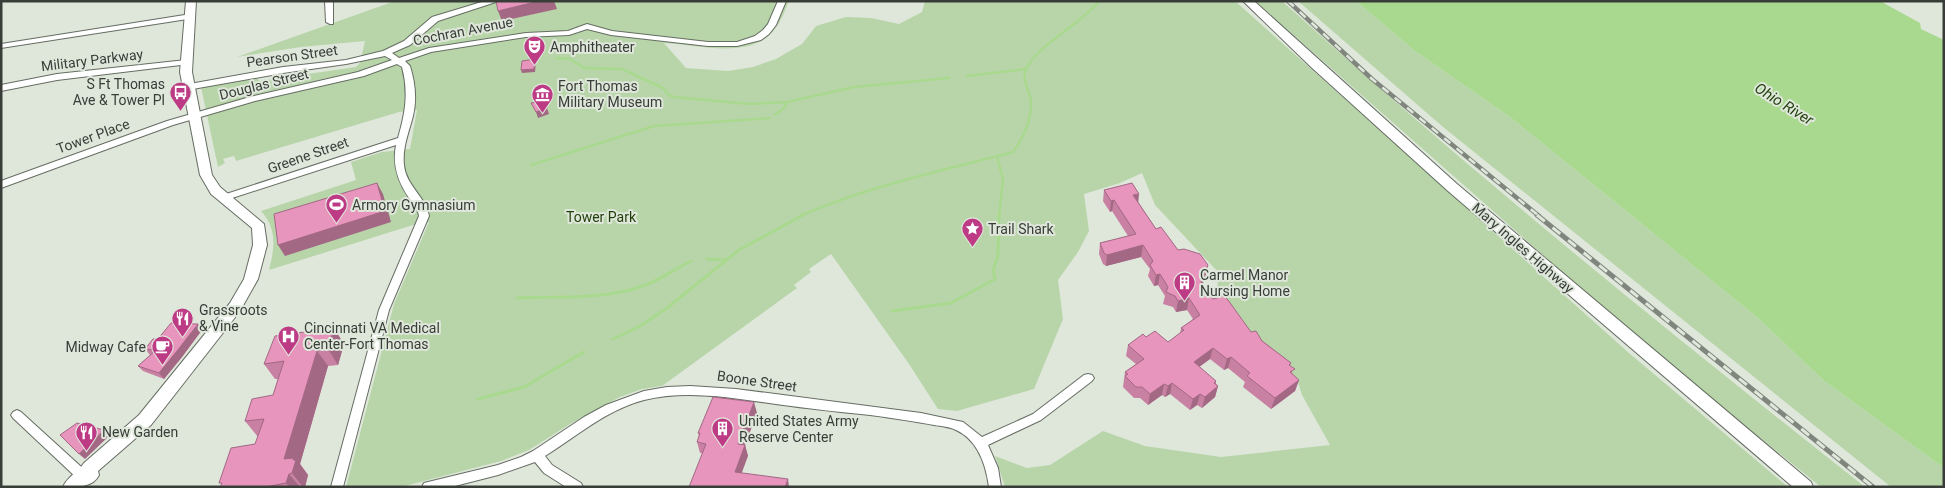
<svg xmlns="http://www.w3.org/2000/svg" width="1945" height="488" viewBox="0 0 1945 488" font-family="Roboto,sans-serif">
<rect width="100%" height="100%" fill="#dfe7db"/>
<g fill="#b8d5a9">
<path d="M395,1H789C785,11 781,21 775,29C751,61 697,44 664,43L686,68L728,71L753,67L776,59L802,44L816,26L846,17L871,18L899,24L922,12L925,1H1235L1629,353L1788,487H1005L995,456L1027,468L1050,465L1103,431L1145,446L1221,457L1330,445L1302,395L1298,382L1217,301L1218,272L1155,205L1142,173L1120,183L1084,194L1089,231L1078,252L1058,280L1063,319L1034,389L957,411L938,409L909,364L831,254L809,269L811,272L794,285L797,288L662,386L642,389L620,397L570,424L529,450L501,461L401,487H346L394,304L429,222L413,225L269,270C275,247 277,229 261,211L356,180L351,162L382,152L410,149L417,110L399,112L236,161L234,156L223,159L225,163L218,167L201,87L254,76L260,81L356,67L360,63L365,41L301,47L237,57Z"/>
<path d="M1255,1H1282C1469,171 1666,330 1865,487H1821L1716,402L1559,269Z"/>
<polygon points="1298,1 1356,1 1415,51 1510,117 1758,318 1823,380 1944,468 1944,487 1891,487 1443,127"/>
</g>
<polygon fill="#a9d98f" points="1356,1 1880,1 1920,23 1921,29 1944,40 1944,468 1823,380 1758,318 1510,117 1415,51"/>
<g fill="none" stroke-linecap="round" stroke-linejoin="round">
<g stroke="#a9d98f" stroke-width="2.5">
<polyline points="557,58 570,59 584,68 622,69 663,88 669,95 674,97 750,104 787,102 854,87 949,78"/>
<polyline points="967,76 1026,69"/>
<polyline points="775,115 784,108 787,102"/>
<polyline points="997,157 1003,179 999,216"/>
<polyline points="531,165 654,126 770,118"/>
<path d="M800,216C868,186 941,171 1013,152C1023,139 1032,119 1031,102C1031,93 1022,82 1025,72C1032,48 1082,24 1099,1"/>
</g>
<g stroke="#a9d98f" stroke-width="3">
<polyline points="707,259 726,260"/>
<path d="M517,298C558,296 604,300 643,286C660,280 675,269 691,261"/>
<polyline points="892,311 951,303 995,279 993,270 998,256 999,215"/>
<polyline points="613,339 640,326 667,308 739,250 803,215"/>
<polyline points="478,399 524,387 584,352"/>
</g>
<defs>
<g id="street">
<polygon points="325,1 333,1 333,24 330,24 326,22"/>
<path d="M485,1H499L438,21L410,45L392,53L399,58L429,48L526,33L568,31L587,24L612,31L708,42H737L755,36L763,30L768,24L778,1H786L776,25L769,34L761,40L737,46H708L611,35L587,29L569,35L526,37L431,52L405,61L410,66C415,82 417,99 413,116C409,132 402,148 404,165C406,186 426,197 429,216L389,310L343,487H331L379,310L419,216C418,209 414,204 409,198C398,182 392,165 396,145L226,200L223,201L218,198L220,196L398,138C405,114 409,93 402,67L397,64L364,76L255,101L173,125L1,188V181L167,121L250,97L358,72L392,60L385,56L346,64L283,73L187,90L183,87L184,85L283,67L346,60L383,51L404,41L432,17Z"/>
<polygon points="191,14 194,14 194,18 1,48 1,44"/>
<polygon points="186,60 190,62 189,64 57,80 1,91 1,85 57,74"/>
<path d="M1088,374L1092,375L1094,378L1092,381L1041,420L988,445L998,468L1001,487H989C986,465 978,440 956,430C950,427 941,426 934,425C913,421 892,418 870,415C841,412 812,409 783,405C737,399 690,389 644,400C606,410 577,436 545,456L552,465L581,483L583,487H566L544,473L535,462L498,475L451,487H422L424,483L428,482L498,465L521,457L533,451L584,417L606,405L644,391L667,387L690,386L736,389L921,413L963,422L982,437L1033,414L1084,375Z"/>
<polygon points="17,410 21,412 88,473 90,477 88,481 84,482 80,481 13,418 11,415 13,412"/>
</g>
<g id="secondary">
<path d="M186,1H196L192,72L212,175L220,187L264,224L267,245L258,279L240,311L151,425L98,471L99,475C93,488 75,487 63,487C67,477 78,472 84,463L139,415L230,303L244,279L253,245L252,228L211,194L200,175L180,72Z"/>
<polygon points="1243,1 1254,1 1457,184 1811,482 1813,487 1793,487 1448,191 1311,67"/>
</g>
</defs>
<use href="#street" stroke="#666d63" stroke-width="2"/>
<use href="#secondary" stroke="#666d63" stroke-width="2"/>
<use href="#street" fill="#fff" fill-rule="evenodd"/>
<use href="#secondary" fill="#fff" fill-rule="evenodd"/>
<defs>
<polyline id="rail-far1" points="1288,1 1372,79 1539,216"/>
<polyline id="rail" points="1537,215 1873,487"/>
</defs>
<use href="#rail-far1" stroke="#80867e" stroke-width="4.5"/>
<use href="#rail" stroke="#80867e" stroke-width="5"/>
<use href="#rail-far1" stroke="#dfe7db" stroke-width="2.5" stroke-dasharray="8" stroke-linecap="butt"/>
<use href="#rail" stroke="#dfe7db" stroke-width="3" stroke-dasharray="10" stroke-linecap="butt"/>
</g>
<g fill="#c880a3">
<polygon points="1104,190 1138,202 1156,229 1206,276 1202,284 1213,299 1251,332 1291,363 1290,366 1293,375 1299,380 1295,391 1271,409 1243,387 1245,382 1228,368 1224,370 1210,359 1199,367 1218,386 1215,397 1202,408 1197,405 1190,410 1170,394 1165,397 1162,395 1148,405 1140,398 1134,398 1123,387 1125,372 1136,364 1126,356 1128,345 1146,337 1168,342 1180,334 1181,328 1193,319 1187,310 1176,312 1173,307 1163,304 1165,296 1158,285 1154,286 1148,276 1150,269 1141,257 1106,266 1103,264 1099,254 1100,243 1128,236 1112,211 1110,212 1103,201"/>
<polygon points="202,330 182,357 164,379 143,371 138,366 150,355 145,349 158,339"/>
<polygon points="344,344 338,365 328,366 300,464 308,475 305,487 220,487 255,444 258,437 245,421 273,395 278,379 275,379 264,364"/>
<polygon points="757,413 745,445 748,456 689,487 703,453 700,453 697,442 699,436 698,433"/>
</g>
<g fill="#a26884">
<polygon points="539,1 554,1 557,9 502,21 498,11"/>
<polygon points="535,59 536,62 535,72 522,73 521,70"/>
<polygon points="547,108 549,114 538,118 536,112"/>
<polygon points="377,183 383,194 391,222 285,256 278,245"/>
<polygon points="1139,194 1138,205 1133,195"/>
<polygon points="1114,200 1112,211 1110,212 1111,201"/>
<polygon points="1143,245 1141,257 1106,266 1107,255"/>
<polygon points="1208,265 1206,276 1199,293 1201,282"/>
<polygon points="1160,274 1158,285 1154,286 1156,275"/>
<polygon points="1189,298 1187,310 1176,312 1178,301"/>
<polygon points="198,324 202,330 182,357 164,379 159,373"/>
<polygon points="334,328 344,344 338,365 328,349"/>
<polygon points="1213,348 1210,359 1191,373 1194,362"/>
<polygon points="317,351 328,366 300,464 308,475 305,487 303,487 292,473 284,459"/>
<polygon points="1231,357 1228,368 1224,370 1227,359"/>
<polygon points="1299,380 1295,391 1271,409 1275,398"/>
<polygon points="1216,381 1215,389 1218,386 1215,397 1202,408 1205,397"/>
<polygon points="1172,383 1170,394 1165,397 1168,386"/>
<polygon points="1164,384 1162,395 1148,405 1150,394"/>
<polygon points="1200,394 1197,405 1190,410 1193,399"/>
<polygon points="754,402 757,413 741,455 738,444"/>
<polygon points="104,430 109,436 85,459 79,454"/>
<polygon points="745,445 748,456 738,483 735,472"/>
<polygon points="289,474 300,487 289,487 286,483"/>
<polygon points="788,479 789,487 785,487"/>
</g>
<g fill="#e895bd" stroke="#a26884">
<polygon points="496,1 539,1 498,11"/>
<polygon points="535,59 534,69 521,70 522,61"/>
<polygon points="544,101 547,108 536,112 531,103"/>
<polygon points="377,183 385,211 278,245 274,214"/>
<polygon points="1132,183 1139,194 1133,195 1156,229 1161,227 1178,250 1184,249 1200,254 1208,265 1201,282 1213,299 1224,296 1228,300 1251,332 1256,331 1262,341 1291,363 1289,365 1295,369 1290,372 1299,380 1275,398 1247,376 1250,373 1231,357 1227,359 1213,348 1194,362 1216,381 1214,383 1218,386 1205,397 1200,394 1193,399 1172,383 1168,386 1164,384 1150,394 1142,387 1136,387 1125,376 1128,374 1125,372 1144,359 1128,345 1143,334 1146,337 1155,331 1168,342 1184,330 1181,328 1200,315 1189,298 1178,301 1175,296 1166,292 1168,287 1160,274 1156,275 1150,265 1153,261 1143,245 1107,255 1104,253 1100,243 1136,234 1114,200 1111,201 1104,190"/>
<polygon points="171,323 198,324 177,351 159,373 138,366 156,350 145,349 153,339 158,339"/>
<polygon points="334,328 328,349 317,351 284,459 294,458 293,460 296,460 292,473 289,474 286,483 265,487 220,487 222,483 219,483 231,448 255,444 264,419 245,421 252,399 273,395 284,361 264,364 275,336"/>
<polygon points="713,397 754,402 738,444 745,445 735,472 788,479 785,487 689,487 706,444 697,442 700,433 698,433"/>
<polygon points="77,423 104,430 79,454 60,435"/>
</g>
<defs>
<symbol id="theatre-pin" viewBox="-11 -11 22 30"><path d="M0 17L-7.5 6A9.5 9.5 0 1 1 7.5 6Z" fill="#bd3b85" stroke="#dfe7db"/><path d="M-5-5.5Q0-4 5-5.5V0Q5 5 0 6Q-5 5-5 0ZM-3.3-2.5H-1v1.5H-3.3ZM1-2.5H3.3v1.5H1ZM-2.8 1Q0 5.5 2.8 1Z" fill="#fff"/></symbol>
<symbol id="bus-pin" viewBox="-11 -11 22 30"><path d="M0 17L-7.5 6A9.5 9.5 0 1 1 7.5 6Z" fill="#bd3b85" stroke="#dfe7db"/><path d="M-5-6H5V4H4V6H2V4H-2V6H-4V4H-5ZM-3.5-4V0h7V-4ZM-3.5 1.2v1.5H-2V1.2ZM2 1.2v1.5H3.5V1.2Z" fill="#fff"/></symbol>
<symbol id="museum-pin" viewBox="-11 -11 22 30"><path d="M0 17L-7.5 6A9.5 9.5 0 1 1 7.5 6Z" fill="#bd3b85" stroke="#dfe7db"/><path d="M0-6L6-3V-2H-6V-3ZM-5-1h2V3h-2ZM-1-1h2V3h-2ZM3-1h2V3H3ZM-6 4H6V6H-6Z" fill="#fff"/></symbol>
<symbol id="stadium-pin" viewBox="-11 -11 22 30"><path d="M0 17L-7.5 6A9.5 9.5 0 1 1 7.5 6Z" fill="#bd3b85" stroke="#dfe7db"/><path d="M0-5a6.5 5 0 1 0 0 10a6.5 5 0 1 0 0-10ZM-3.5-1.8h7v3.6h-7Z" fill="#fff"/></symbol>
<symbol id="sight-pin" viewBox="-11 -11 22 30"><path d="M0 17L-7.5 6A9.5 9.5 0 1 1 7.5 6Z" fill="#bd3b85" stroke="#dfe7db"/><path d="M0-6L1.8-2.2L6-1.7L2.9 1.2L3.7 5.4L0 3.3L-3.7 5.4L-2.9 1.2L-6-1.7L-1.8-2.2Z" fill="#fff"/></symbol>
<symbol id="building-pin" viewBox="-11 -11 22 30"><path d="M0 17L-7.5 6A9.5 9.5 0 1 1 7.5 6Z" fill="#bd3b85" stroke="#dfe7db"/><path d="M-4-6H4V6H1V3H-1V6H-4ZM-2.5-4.3h1.7v1.8h-1.7ZM.8-4.3h1.7v1.8H.8ZM-2.5-1h1.7V.8h-1.7ZM.8-1h1.7V.8H.8Z" fill="#fff"/></symbol>
<symbol id="restaurant-pin" viewBox="-11 -11 22 30"><path d="M0 17L-7.5 6A9.5 9.5 0 1 1 7.5 6Z" fill="#bd3b85" stroke="#dfe7db"/><path d="M-5-6h1v4h1v-4h1v4h1v-4h1v5L-1.5 .5V6h-2V.5L-5-1ZM5-6V6H3V1.5H1.5Q1.5-4 5-6Z" fill="#fff"/></symbol>
<symbol id="hospital-pin" viewBox="-11 -11 22 30"><path d="M0 17L-7.5 6A9.5 9.5 0 1 1 7.5 6Z" fill="#bd3b85" stroke="#dfe7db"/><path d="M-5-5h3v3.5h4V-5h3V5h-3V1.5h-4V5h-3Z" fill="#fff"/></symbol>
<symbol id="cafe-pin" viewBox="-11 -11 22 30"><path d="M0 17L-7.5 6A9.5 9.5 0 1 1 7.5 6Z" fill="#bd3b85" stroke="#dfe7db"/><path d="M-5.5-4.5H6V0H3Q3 3.5 0 3.5H-2.5Q-5.5 3.5-5.5 0ZM3-3.2v2h1.7v-2ZM-6 4.5H4V6H-6Z" fill="#fff"/></symbol>
</defs>
<g fill-rule="evenodd">
<use href="#theatre-pin" x="522" y="34" width="25" height="34"/>
<use href="#bus-pin" x="168" y="80" width="25" height="34"/>
<use href="#museum-pin" x="530" y="82" width="25" height="34"/>
<use href="#stadium-pin" x="324" y="192" width="25" height="34"/>
<use href="#sight-pin" x="960" y="216" width="25" height="34"/>
<use href="#building-pin" x="1172" y="270" width="25" height="34"/>
<use href="#restaurant-pin" x="170" y="306" width="25" height="34"/>
<use href="#hospital-pin" x="276" y="324" width="25" height="34"/>
<use href="#cafe-pin" x="150" y="334" width="25" height="34"/>
<use href="#building-pin" x="710" y="416" width="25" height="34"/>
<use href="#restaurant-pin" x="74" y="420" width="25" height="34"/>
</g>
<g text-anchor="middle" dominant-baseline="central" stroke-width="4" stroke-linejoin="round" paint-order="stroke">
<g font-size="14" fill="#393d38" stroke="#dfe7db">
<text transform="translate(463 31) rotate(-11)">Cochran Avenue</text>
<text transform="translate(292 56) rotate(-8)">Pearson Street</text>
<text transform="translate(92 60) rotate(-7)">Military Parkway</text>
<text transform="translate(264 84) rotate(-14)">Douglas Street</text>
<text transform="translate(93 136) rotate(-20)">Tower Place</text>
<text transform="translate(308 155) rotate(-19)">Greene Street</text>
<text transform="translate(1523 248) rotate(41)">Mary Ingles Highway</text>
<text transform="translate(757 381) rotate(8)">Boone Street</text>
</g>
<g font-size="14" fill="#393d38" stroke="#dfe7db" text-anchor="start">
<text x="550" y="47">Amphitheater</text>
<text x="165" y="84" text-anchor="end">S Ft Thomas<tspan x="165" dy="16">Ave &amp; Tower Pl</tspan></text>
<text x="558" y="86">Fort Thomas<tspan x="558" dy="16">Military Museum</tspan></text>
<text x="352" y="205">Armory Gymnasium</text>
<text x="988" y="229">Trail Shark</text>
<text x="1200" y="275">Carmel Manor<tspan x="1200" dy="16">Nursing Home</tspan></text>
<text x="199" y="310">Grassroots<tspan x="199" dy="16">&amp; Vine</tspan></text>
<text x="304" y="328">Cincinnati VA Medical<tspan x="304" dy="16">Center-Fort Thomas</tspan></text>
<text x="146" y="347" text-anchor="end">Midway Cafe</text>
<text x="739" y="421">United States Army<tspan x="739" dy="16">Reserve Center</tspan></text>
<text x="102" y="432">New Garden</text>
</g>
<g font-size="14" fill="#1f3d08" stroke="#dfe7db">
<text x="601" y="217">Tower Park</text>
</g>
<g font-size="15" font-style="italic" fill="#23410e" stroke="#dfe7db">
<text transform="translate(1784 104) rotate(32)">Ohio River</text>
</g>
</g>
<rect width="1945" height="488" fill="none" stroke="#393d38" stroke-width="5"/>
</svg>
